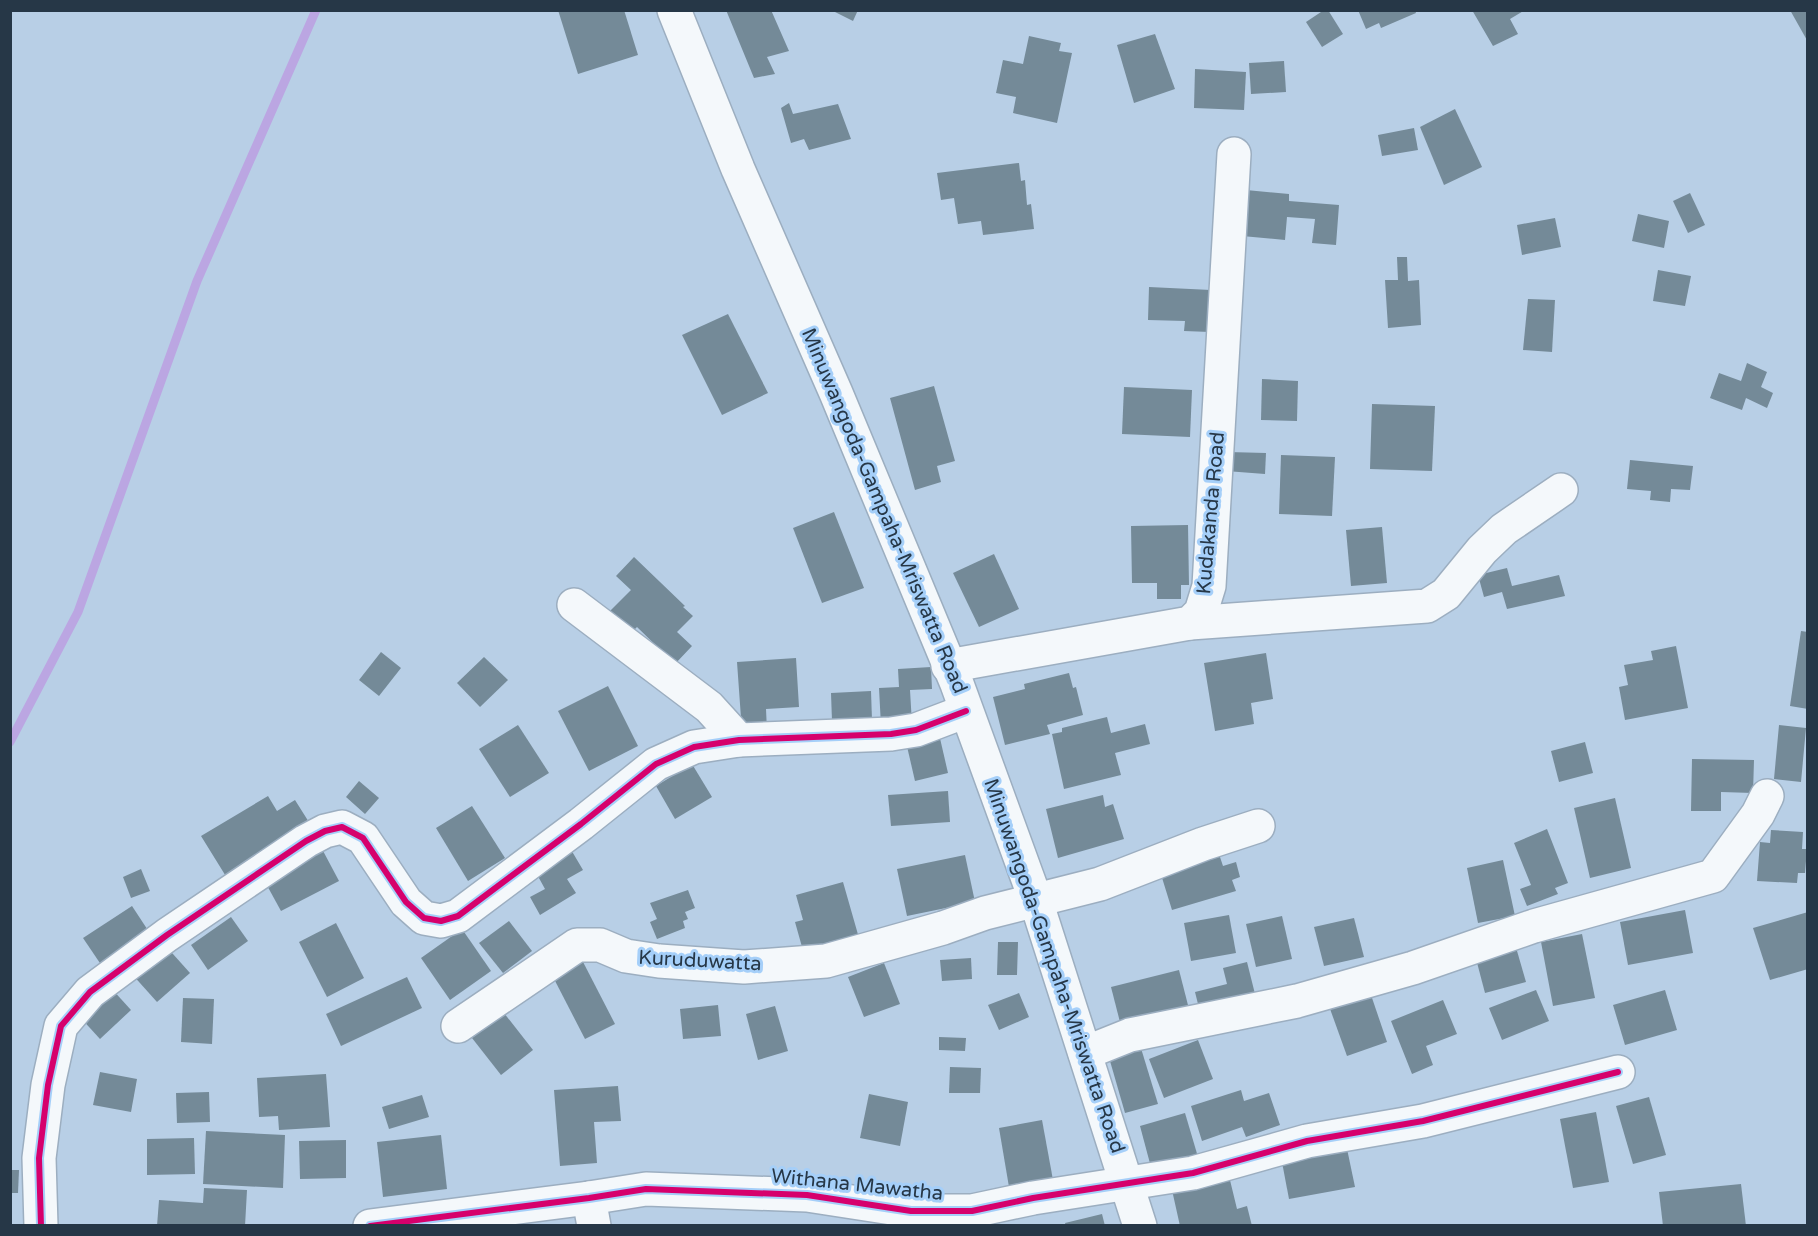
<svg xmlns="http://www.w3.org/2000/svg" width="1818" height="1236" viewBox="0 0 1818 1236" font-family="'Varela Round',sans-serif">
<rect width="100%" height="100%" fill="#b8cfe6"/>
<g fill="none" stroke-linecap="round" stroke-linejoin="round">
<polyline stroke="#bba6e2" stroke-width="9" points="10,742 78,612 197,281 316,10"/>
</g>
<g fill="#748a98">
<polygon points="558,10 624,10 638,55 578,74"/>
<polygon points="726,10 771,10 789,51 767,57 775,74 754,78"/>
<polygon points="831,10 858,10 853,21"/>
<polygon points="1324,10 1328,10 1343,34 1322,47 1306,22"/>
<polygon points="1358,10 1415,10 1416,13 1381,28 1379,23 1366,29"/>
<polygon points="1472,10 1525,10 1510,19 1518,34 1493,46"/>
<polygon points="1790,10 1808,10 1808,42"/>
<polygon points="1155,34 1175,89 1134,103 1117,45"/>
<polygon points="1029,36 1061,43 1059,51 1072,53 1057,123 1013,113 1016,97 996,93 1003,60 1023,64"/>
<polygon points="1284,61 1286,92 1251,94 1249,63"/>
<polygon points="1195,69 1246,72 1244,110 1194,108"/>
<polygon points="789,103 793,114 838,104 851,139 809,150 804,139 791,143 781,108"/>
<polygon points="1455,109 1482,167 1444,185 1420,127"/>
<polygon points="1414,128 1418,150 1382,156 1378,135"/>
<polygon points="1019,163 1021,181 1025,180 1027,205 1031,204 1034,229 983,235 981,221 958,224 954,198 941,200 937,173"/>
<polygon points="1246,190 1289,194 1289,201 1339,205 1336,245 1312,243 1315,219 1287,217 1285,240 1242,236"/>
<polygon points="1690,193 1705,225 1688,233 1673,201"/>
<polygon points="1638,214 1669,221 1664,248 1632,241"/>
<polygon points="1555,218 1561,247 1522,255 1517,225"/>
<polygon points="1397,257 1407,257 1408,281 1419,280 1421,325 1388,328 1385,280 1398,280"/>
<polygon points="1658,270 1691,276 1685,306 1653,301"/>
<polygon points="1149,287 1211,290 1210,332 1184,331 1185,321 1148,320"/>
<polygon points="1528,299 1555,300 1552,352 1523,350"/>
<polygon points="728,314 768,393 722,415 682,335"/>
<polygon points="1747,363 1767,372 1761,387 1773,393 1767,408 1746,398 1742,410 1710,398 1719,373 1741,381"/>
<polygon points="1262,379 1298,381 1297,421 1261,420"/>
<polygon points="934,386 955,461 937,466 941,482 915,490 890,398"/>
<polygon points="1124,387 1192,390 1190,437 1122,434"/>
<polygon points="1372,404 1435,406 1432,471 1370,469"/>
<polygon points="1228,452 1266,453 1265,474 1226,471"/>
<polygon points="1281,455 1335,457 1332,516 1279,514"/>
<polygon points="1630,460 1693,466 1690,490 1671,489 1670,502 1650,500 1651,491 1627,489"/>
<polygon points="834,512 864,588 822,603 793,528"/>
<polygon points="1188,525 1189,585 1181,585 1181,599 1157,599 1157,583 1132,583 1131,526"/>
<polygon points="1382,527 1387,583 1351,586 1346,530"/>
<polygon points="994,554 1019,609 979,627 953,573"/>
<polygon points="634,557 685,606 683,607 693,616 677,632 692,646 675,664 637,627 629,635 607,614 631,590 616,576"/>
<polygon points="1507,568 1512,586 1559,575 1565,596 1507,609 1502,592 1484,597 1478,575"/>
<polygon points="1801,631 1808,632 1808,709 1790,706"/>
<polygon points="1676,646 1688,708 1625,720 1619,687 1628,685 1624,665 1653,660 1651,651"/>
<polygon points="381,652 401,668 379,696 359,680"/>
<polygon points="1266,653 1273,699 1251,703 1254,724 1215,731 1204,663"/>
<polygon points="484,657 508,680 480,707 457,683"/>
<polygon points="796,658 799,707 766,709 767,731 742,732 737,662"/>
<polygon points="931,667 932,689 910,690 912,724 881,726 879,688 899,687 898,669"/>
<polygon points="1069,673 1073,688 1076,687 1083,715 1047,725 1050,734 1005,745 993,697 1025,689 1024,684"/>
<polygon points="608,686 638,746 589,771 558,711"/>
<polygon points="871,691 872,720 832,721 831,693"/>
<polygon points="1107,717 1111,733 1145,724 1150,744 1115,753 1121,775 1064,789 1052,734 1062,732 1062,728"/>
<polygon points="518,725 549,773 510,797 479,749"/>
<polygon points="1779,725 1806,728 1801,782 1774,779"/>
<polygon points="939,734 948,773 915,781 906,742"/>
<polygon points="1585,742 1593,773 1559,782 1551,751"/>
<polygon points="1692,759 1754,760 1753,793 1721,792 1721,811 1691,811"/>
<polygon points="692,764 712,797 675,819 656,786"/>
<polygon points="359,781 379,798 365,814 346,797"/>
<polygon points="948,791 950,822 891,826 888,795"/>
<polygon points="1103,795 1105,807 1113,804 1124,839 1058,858 1046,809"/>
<polygon points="268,796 277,811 295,800 312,827 227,878 201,836"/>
<polygon points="1615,798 1631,868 1590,878 1574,808"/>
<polygon points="472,806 505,858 468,881 436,828"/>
<polygon points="1547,829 1568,883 1555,888 1558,894 1527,906 1520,889 1531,885 1514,843"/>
<polygon points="1771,830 1803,832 1802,849 1807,849 1805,873 1798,873 1797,883 1757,881 1760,842 1770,843"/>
<polygon points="570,848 583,870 567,879 576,893 540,915 530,897 545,889 534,869"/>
<polygon points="322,849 339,881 281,911 264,880"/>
<polygon points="1218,851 1223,866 1236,862 1240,877 1232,880 1236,891 1172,910 1159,868"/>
<polygon points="965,855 975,902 907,916 897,869"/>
<polygon points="1503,860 1515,916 1478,923 1467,868"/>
<polygon points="141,869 150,891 131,898 123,877"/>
<polygon points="843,882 859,938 804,954 795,922 803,920 796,895"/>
<polygon points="688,890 695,908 685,912 688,919 683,921 685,928 657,939 650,922 657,919 650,903"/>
<polygon points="132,906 155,941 106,972 83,938"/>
<polygon points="1685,910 1693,953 1628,965 1620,922"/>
<polygon points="1808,912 1808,969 1770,980 1753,928"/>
<polygon points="1229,915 1236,953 1191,961 1184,923"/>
<polygon points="1282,916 1292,959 1256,967 1246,924"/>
<polygon points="231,917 248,941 208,970 191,945"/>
<polygon points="1354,918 1364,957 1324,966 1314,927"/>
<polygon points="509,921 532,951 503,973 479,943"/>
<polygon points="336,923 364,978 327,997 299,942"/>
<polygon points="462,929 491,971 450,1000 421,958"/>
<polygon points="1582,934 1595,998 1553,1006 1541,942"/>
<polygon points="998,942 1018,942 1017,975 997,975"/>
<polygon points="164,944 190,973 157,1002 131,973"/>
<polygon points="1515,944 1526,982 1485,993 1475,955"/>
<polygon points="971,958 972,979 942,981 940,960"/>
<polygon points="582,960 615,1024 585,1039 552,975"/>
<polygon points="1247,962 1257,1002 1200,1012 1195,992 1227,984 1223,968"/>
<polygon points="884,963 900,1004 864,1017 848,977"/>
<polygon points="1179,970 1189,1009 1121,1026 1111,987"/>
<polygon points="407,977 422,1008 341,1046 326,1014"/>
<polygon points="111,988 131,1010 100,1039 79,1016"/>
<polygon points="1536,990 1549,1021 1502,1040 1489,1008"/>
<polygon points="1665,990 1677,1030 1625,1045 1613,1005"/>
<polygon points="1370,992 1387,1042 1347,1056 1329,1006"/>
<polygon points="1019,993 1029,1017 999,1030 988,1005"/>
<polygon points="183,998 214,999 212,1044 181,1042"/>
<polygon points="1443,1000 1457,1034 1426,1046 1433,1065 1412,1074 1391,1021"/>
<polygon points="718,1005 721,1036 683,1039 680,1009"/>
<polygon points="775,1006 788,1051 758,1060 746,1014"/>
<polygon points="504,1013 533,1050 501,1075 472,1038"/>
<polygon points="939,1037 966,1038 965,1051 939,1050"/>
<polygon points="1198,1040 1213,1079 1164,1098 1149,1059"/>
<polygon points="1140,1045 1158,1104 1125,1113 1108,1054"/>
<polygon points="950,1067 981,1068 980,1093 949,1093"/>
<polygon points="100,1072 137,1079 131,1112 93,1105"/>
<polygon points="326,1074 330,1127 279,1130 278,1116 259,1117 257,1078"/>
<polygon points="618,1086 621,1121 594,1122 597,1163 560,1166 554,1090"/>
<polygon points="1241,1090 1244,1101 1269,1093 1280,1125 1246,1137 1242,1127 1202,1141 1191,1106"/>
<polygon points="209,1092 210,1122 177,1123 176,1093"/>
<polygon points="869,1094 908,1102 900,1146 860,1138"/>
<polygon points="422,1095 429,1117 389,1129 382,1107"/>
<polygon points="1649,1097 1666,1155 1633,1164 1616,1106"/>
<polygon points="1596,1112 1609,1182 1573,1188 1560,1119"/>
<polygon points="1185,1113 1198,1157 1152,1171 1140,1126"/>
<polygon points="1042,1120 1053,1180 1009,1187 999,1128"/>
<polygon points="206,1131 285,1135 283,1188 203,1184"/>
<polygon points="441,1135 447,1189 383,1197 377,1142"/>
<polygon points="194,1138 195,1174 147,1175 147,1139"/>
<polygon points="346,1140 346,1178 300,1179 299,1141"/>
<polygon points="1346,1144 1355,1187 1289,1199 1281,1157"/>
<polygon points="10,1170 19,1170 18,1193 10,1193"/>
<polygon points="1229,1176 1237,1209 1247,1206 1252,1226 1180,1226 1172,1190"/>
<polygon points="1741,1184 1746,1226 1663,1226 1659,1192"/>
<polygon points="204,1188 247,1190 245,1226 157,1226 159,1200 203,1203"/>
<polygon points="1102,1214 1105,1226 1066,1226 1065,1223"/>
</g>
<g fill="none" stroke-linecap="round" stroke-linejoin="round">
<defs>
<g id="minor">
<polyline points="574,605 709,707 739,740"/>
<polyline points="1190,623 1427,606 1446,594 1482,550 1504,529 1561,490"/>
<polyline points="948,666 1190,623 1201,612 1209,586 1234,154"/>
<polyline points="458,1026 577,945 600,945 626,956 659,961 744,967 826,961 943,928 985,913 1100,884 1203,844 1258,826"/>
<polyline points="1085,1053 1130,1035 1297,1001 1413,968 1534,926 1713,876 1758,814 1767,796"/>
<polyline points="589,1198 594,1226"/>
<polyline points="41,1226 39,1158 48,1085 61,1026 90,992 167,935 306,841 325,831 342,827 363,838 406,902 424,918 441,921 458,916 581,824 656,764 694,747 739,740 891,734 916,730 966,711"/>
<polyline points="370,1226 589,1198 646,1189 807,1195 911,1211 972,1211 1033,1198 1193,1173 1307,1141 1423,1121 1618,1072"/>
</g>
<polyline id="major" points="674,10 738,169 836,393 957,684 1036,901 1140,1226"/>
</defs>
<use href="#minor" stroke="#9caec0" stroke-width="36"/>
<use href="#major" stroke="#9caec0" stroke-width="36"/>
<use href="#minor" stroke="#f4f8fb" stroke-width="33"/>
<use href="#major" stroke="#f4f8fb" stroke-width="33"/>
<defs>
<g id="cycleway">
<polyline points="41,1226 39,1158 48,1085 61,1026 90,992 167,935 306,841 325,831 342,827 363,838 406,902 424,918 441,921 458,916 581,824 656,764 694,747 739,740 891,734 916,730 966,711"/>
<polyline points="370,1226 589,1198 646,1189 807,1195 911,1211 972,1211 1033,1198 1193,1173 1307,1141 1423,1121 1618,1072"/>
</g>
</defs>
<use href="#cycleway" stroke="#a5cff9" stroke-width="10"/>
<use href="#cycleway" stroke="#d6006c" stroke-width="6"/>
</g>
<g text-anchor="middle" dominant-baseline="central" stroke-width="6" stroke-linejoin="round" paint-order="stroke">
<g font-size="20" fill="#263747" stroke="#a5cff9">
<text transform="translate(884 511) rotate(67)">Minuwangoda-Gampaha-Mriswatta Road</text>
<text transform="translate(1211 513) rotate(-85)">Kudakanda Road</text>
<text transform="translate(700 961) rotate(3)">Kuruduwatta</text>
<text transform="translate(1054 966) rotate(71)">Minuwangoda-Gampaha-Mriswatta Road</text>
<text transform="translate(857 1185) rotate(6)">Withana Mawatha</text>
</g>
</g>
<rect width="1818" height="1236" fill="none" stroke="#263747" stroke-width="24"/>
</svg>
